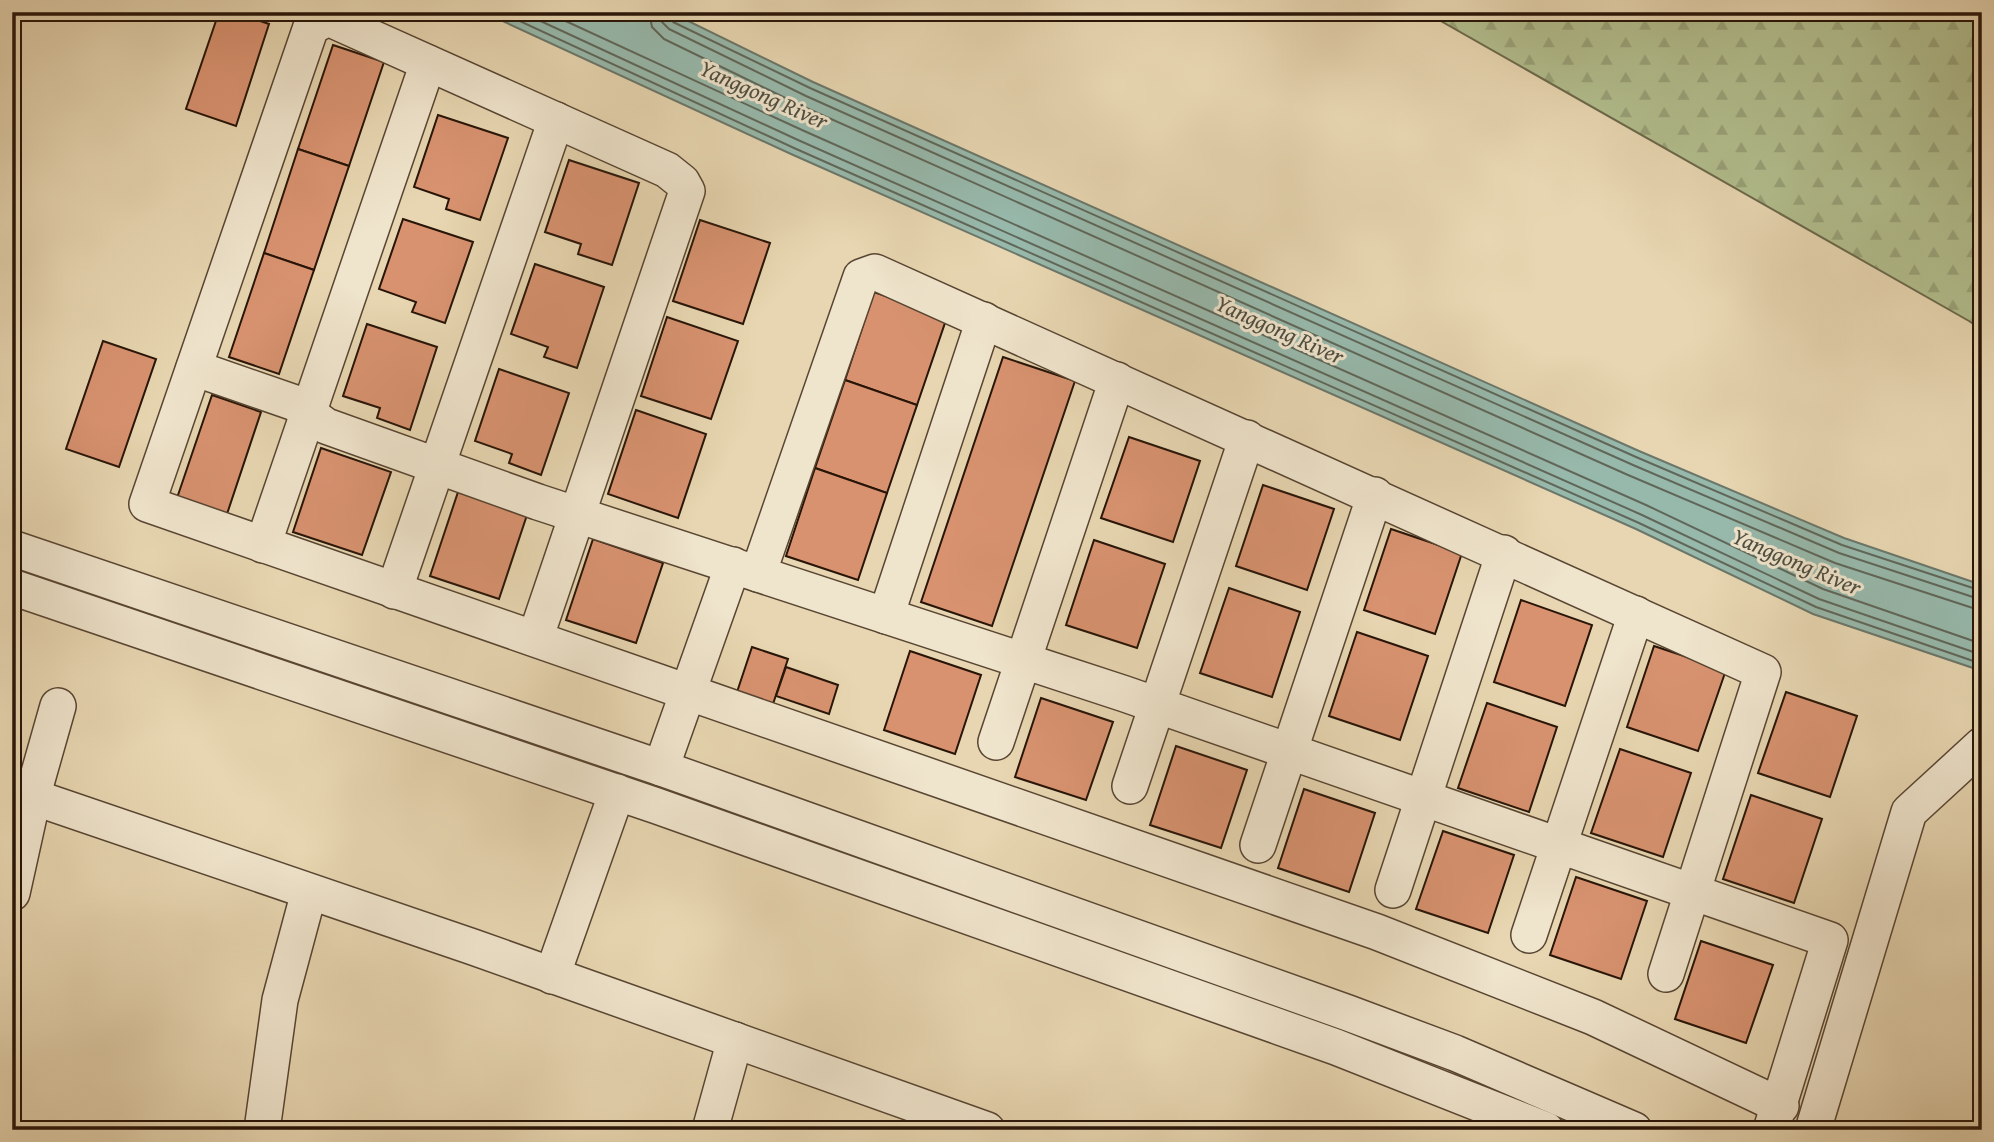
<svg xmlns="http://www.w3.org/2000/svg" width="1994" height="1142" viewBox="0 0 1994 1142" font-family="'Gentium Book Plus',serif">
<defs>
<pattern id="forest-firs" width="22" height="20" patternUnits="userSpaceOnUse" patternTransform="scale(1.75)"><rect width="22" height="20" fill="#b2be8e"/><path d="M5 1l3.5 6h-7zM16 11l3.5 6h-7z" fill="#99a279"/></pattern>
</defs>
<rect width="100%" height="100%" fill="#e7d6b1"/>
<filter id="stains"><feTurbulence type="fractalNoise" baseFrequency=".00286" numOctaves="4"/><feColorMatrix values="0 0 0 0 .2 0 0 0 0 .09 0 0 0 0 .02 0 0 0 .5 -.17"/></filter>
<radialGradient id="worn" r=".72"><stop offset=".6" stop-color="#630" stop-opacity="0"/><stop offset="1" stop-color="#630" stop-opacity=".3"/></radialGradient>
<polygon fill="url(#forest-firs)" stroke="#6d6a4b" stroke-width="2" points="1425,12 1982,12 1982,330 1969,321"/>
<polygon fill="#97b9ac" stroke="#6b776a" stroke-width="2" points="483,12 670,12 813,82 1639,451 1844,538 1982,585 1982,671 1813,614 1636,529 791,154"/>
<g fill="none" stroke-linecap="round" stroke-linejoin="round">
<g stroke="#60675a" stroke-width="2">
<polyline points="500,12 794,148 1639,523 1816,607 1982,664"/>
<polyline points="521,12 798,140 1642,515 1819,599 1982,655"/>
<polyline points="546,12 802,130 1646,505 1823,589 1982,644"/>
<polyline points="649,12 652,27 664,39 802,106 1628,475 1835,563 1982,611"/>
<polyline points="660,12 662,22 669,29 806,96 1633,465 1839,553 1982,600"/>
<polyline points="669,12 673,22 810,88 1636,457 1842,545 1982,591"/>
</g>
</g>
<g fill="#d89270" stroke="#281508" stroke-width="2">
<polygon points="219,12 234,12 269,24 236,126 186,109"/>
<polygon points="333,45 384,62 349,166 298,149"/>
<polygon points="438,115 508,138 480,220 446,209 449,199 414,187"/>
<polygon points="298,149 349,166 314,270 264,253"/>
<polygon points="569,160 639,183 612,265 578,254 581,244 545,232"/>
<polygon points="403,219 473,242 445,323 412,312 416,302 379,289"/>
<polygon points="700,220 770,243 743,324 673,301"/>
<polygon points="264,253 314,270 279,374 229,357"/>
<polygon points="535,264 604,287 577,368 544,357 548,347 511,334"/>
<polygon points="874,292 947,317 917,405 845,380"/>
<polygon points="667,317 738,341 711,419 641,396"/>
<polygon points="367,324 437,347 410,430 377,418 380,408 343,396"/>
<polygon points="103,341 156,359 119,467 66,449"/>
<polygon points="1003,357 1075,381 992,626 921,602"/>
<polygon points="499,369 569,393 541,475 509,463 512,454 475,441"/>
<polygon points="845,380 917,405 887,493 815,468"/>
<polygon points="212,395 261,412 227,514 177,498"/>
<polygon points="636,410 706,434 678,518 608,494"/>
<polygon points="1129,437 1200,461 1173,542 1101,518"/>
<polygon points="321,448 391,472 362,555 293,532"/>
<polygon points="815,468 887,493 858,580 786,556"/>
<polygon points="1263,485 1334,509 1307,590 1236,566"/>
<polygon points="458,492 527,515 499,599 430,576"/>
<polygon points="1391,529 1462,553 1435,634 1364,610"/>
<polygon points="593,539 663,563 636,643 566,620"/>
<polygon points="1094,540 1165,564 1137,648 1066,625"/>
<polygon points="1229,588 1300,612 1272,697 1200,673"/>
<polygon points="1521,600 1592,625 1565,706 1494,682"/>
<polygon points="1357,632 1428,656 1400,740 1329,716"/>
<polygon points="1654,646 1726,670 1698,751 1627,727"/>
<polygon points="752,647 788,659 773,704 737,692"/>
<polygon points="910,651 981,675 955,754 884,730"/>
<polygon points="786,667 838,685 829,714 776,696"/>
<polygon points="1786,692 1857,716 1830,797 1758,773"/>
<polygon points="1041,698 1113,722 1086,800 1015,777"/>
<polygon points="1487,703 1557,727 1529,812 1458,788"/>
<polygon points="1176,746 1247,770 1221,848 1150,825"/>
<polygon points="1620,749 1691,773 1663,857 1591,833"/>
<polygon points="1304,789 1375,813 1349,892 1278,868"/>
<polygon points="1751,795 1822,819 1794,903 1723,879"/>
<polygon points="1443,831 1514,855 1488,933 1416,909"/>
<polygon points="1576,877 1647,901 1621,979 1550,955"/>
<polygon points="1701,941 1773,965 1746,1043 1675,1019"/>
</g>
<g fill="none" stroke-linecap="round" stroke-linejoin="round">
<defs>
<g id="minor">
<polyline points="194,368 295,403 326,426 538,502 1125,694 1830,940 1771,1130"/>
<polyline points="263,545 428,63"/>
<polyline points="12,548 661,768 1348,1013 1455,1053 1634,1130"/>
<polyline points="758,574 861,277 875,272 1763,672 1666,974"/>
<polyline points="12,587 657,806 1336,1047 1546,1130"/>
<polyline points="394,591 556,120"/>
<polyline points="886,616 984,320"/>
<polyline points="535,639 687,191 682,182 667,170 328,18 311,27 147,504 1377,932 1593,1017 1781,1106"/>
<polyline points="996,742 1117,380"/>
<polyline points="661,768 733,565"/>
<polyline points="1130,786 1247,438"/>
<polyline points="33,797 473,947 987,1130"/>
<polyline points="1258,845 1375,495"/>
<polyline points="1393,890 1504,553"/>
<polyline points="12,893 37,780 58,706"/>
<polyline points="1529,935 1636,614"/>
<polyline points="552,976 617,792"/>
<polyline points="262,1130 280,1000 309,892"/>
<polyline points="710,1130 735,1040"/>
<polyline points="1813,1130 1909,812 1982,745"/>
</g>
</defs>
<use href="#minor" stroke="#584532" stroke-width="38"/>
<use href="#minor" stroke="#efe4cc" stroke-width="35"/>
</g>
<g text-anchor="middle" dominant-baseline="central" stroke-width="6" stroke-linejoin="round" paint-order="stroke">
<g font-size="23" font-style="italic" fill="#4f4e41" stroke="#efe4cc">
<text transform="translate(764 94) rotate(24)">Yanggong River</text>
<text transform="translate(1280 329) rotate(24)">Yanggong River</text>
<text transform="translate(1797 561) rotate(23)">Yanggong River</text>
</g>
</g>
<rect width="1994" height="1142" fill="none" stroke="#e7d6b1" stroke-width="42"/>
<rect x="14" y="14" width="1966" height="1114" fill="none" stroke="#281508" stroke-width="3.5"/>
<rect x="21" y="21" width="1952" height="1100" fill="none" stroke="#281508" stroke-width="2"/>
<rect width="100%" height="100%" filter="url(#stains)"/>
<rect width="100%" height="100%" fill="url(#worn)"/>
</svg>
